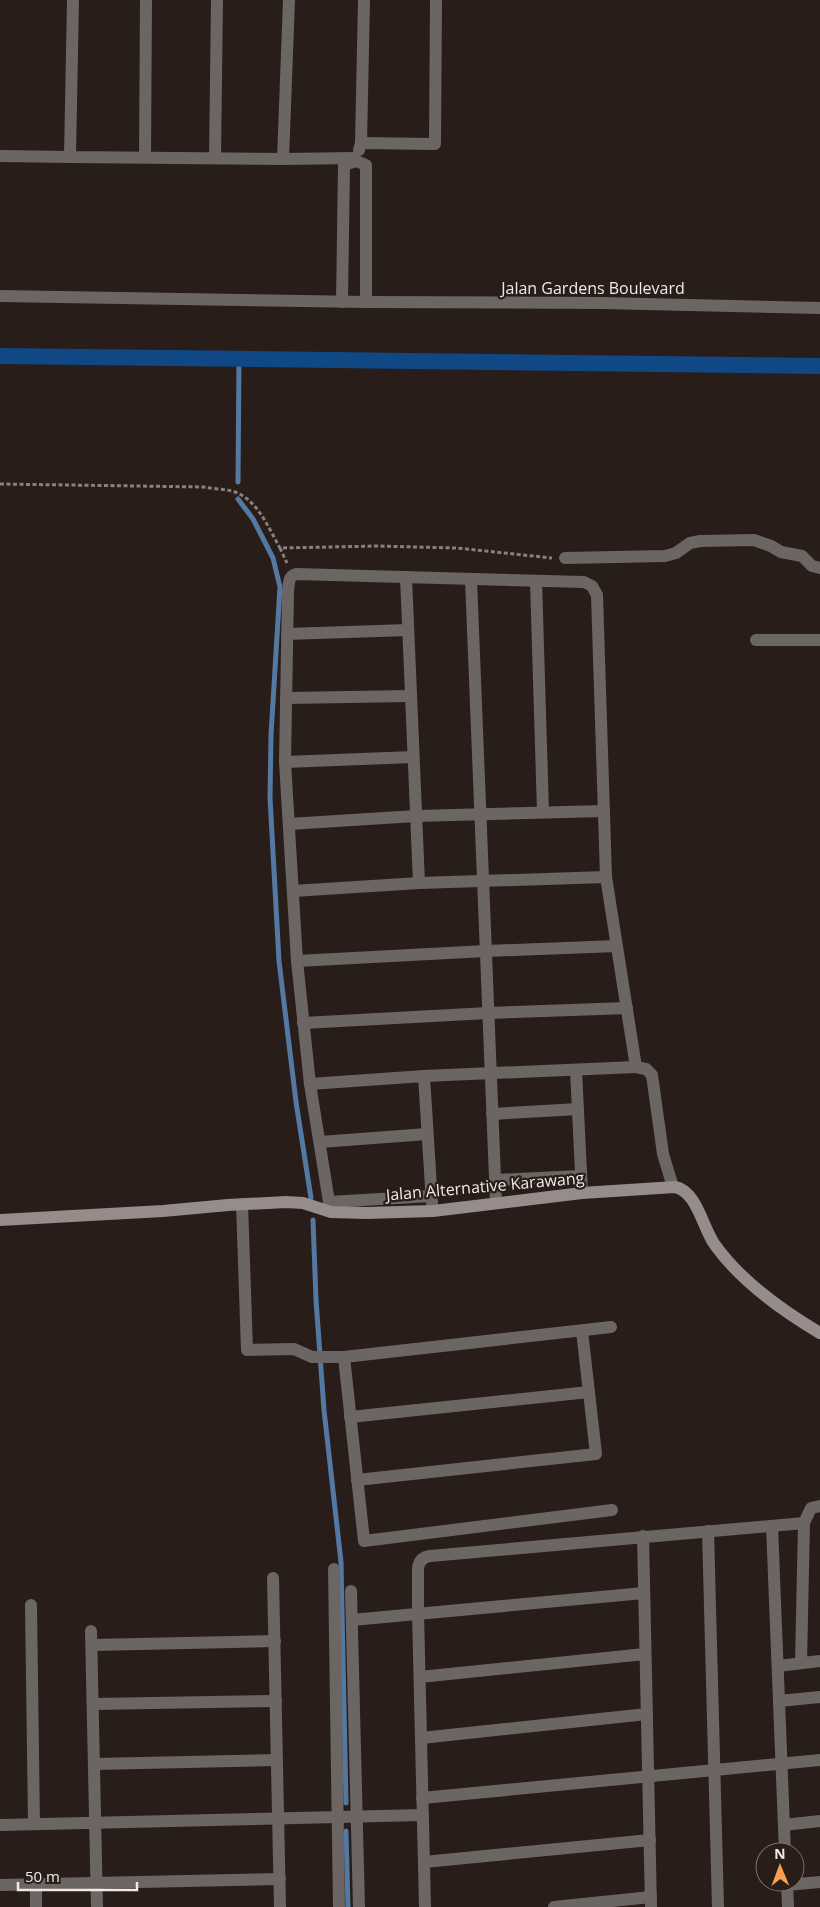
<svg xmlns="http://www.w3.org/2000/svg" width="820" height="1907" viewBox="0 0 820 1907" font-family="'Open Sans',sans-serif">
<rect width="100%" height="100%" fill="#281d19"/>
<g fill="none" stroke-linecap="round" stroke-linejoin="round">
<g stroke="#5378a2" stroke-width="5">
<polyline points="238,482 239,358"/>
<polyline points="238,499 253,519 273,558 280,587 271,735 270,798 279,961 296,1102 311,1198"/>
<polyline points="313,1220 316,1300 324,1410 341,1562 346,1803"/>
<polyline points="346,1831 348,1907"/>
</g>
<polyline stroke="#104785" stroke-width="16" points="0,356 820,366"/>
<g stroke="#89807c" stroke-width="3" stroke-dasharray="4 2.5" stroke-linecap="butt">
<path d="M0,484L204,487C213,489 223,489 232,491C257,498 268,527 280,548L377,546L457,548L552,558"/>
<polyline points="280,548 287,563"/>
</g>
<g stroke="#6b6564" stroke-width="12">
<polyline points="73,0 70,157 283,159 355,158"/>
<polyline points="361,143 435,144 436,0"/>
<polyline points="359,150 361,143 364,0"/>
<polyline points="0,156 70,157"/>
<polyline points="145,157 146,0"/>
<polyline points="215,158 217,0"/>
<polyline points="283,159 289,0"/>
<polyline points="0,296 366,302 603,303 820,308"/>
<polyline points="342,302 344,165 356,161 366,165 366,302"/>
<polyline points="565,558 665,556 676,553 690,543 700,541 754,540 771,546 781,552 802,556 812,566 820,568"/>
<polyline points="406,577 419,883"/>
<polyline points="471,580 496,1203"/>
<polyline points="536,581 543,812"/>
<polyline points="287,634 408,630"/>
<polyline points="756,640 820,640"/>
<polyline points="286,698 411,696"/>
<polyline points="285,762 413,757"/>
<polyline points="289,824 416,816 604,811"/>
<polyline points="293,891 419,883 606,877"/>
<polyline points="297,961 486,951 617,946"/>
<polyline points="303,1023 488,1013 627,1008"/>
<polyline points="576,1070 582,1193"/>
<polyline points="424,1076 432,1203"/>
<polyline points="310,1084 424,1076 636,1067"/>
<polyline points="492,1114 578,1109"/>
<polyline points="320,1142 427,1134"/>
<polyline points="495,1180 581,1176"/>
<path d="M431,1196L329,1202L310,1084L297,961L285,762L288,592C289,584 288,576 296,574L584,582L592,586L597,595L606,877L636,1067L646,1069L652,1075L663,1154L673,1187"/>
<polyline points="242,1204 247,1350 294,1349 312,1357 344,1357 611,1327"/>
<polyline points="344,1357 364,1541 612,1510"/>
<polyline points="350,1417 589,1392"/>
<polyline points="357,1480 596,1454 582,1331"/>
<polyline points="772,1526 785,1852"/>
<polyline points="708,1531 718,1907"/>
<polyline points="643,1536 651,1907"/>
<polyline points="334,1569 339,1907"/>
<polyline points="273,1578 280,1907"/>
<polyline points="351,1591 359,1907"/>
<polyline points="31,1605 34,1824"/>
<polyline points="352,1620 644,1593"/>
<polyline points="91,1631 97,1907"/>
<polyline points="92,1645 275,1641"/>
<polyline points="801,1663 804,1523 811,1508 820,1506"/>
<polyline points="778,1666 820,1661"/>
<polyline points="420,1677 645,1654"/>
<polyline points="779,1701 820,1697"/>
<polyline points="93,1704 276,1701"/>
<polyline points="421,1738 647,1714"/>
<polyline points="94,1764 277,1760"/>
<polyline points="422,1798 820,1760"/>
<polyline points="0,1825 423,1815"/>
<polyline points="784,1825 820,1821"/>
<polyline points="424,1862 650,1840"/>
<polyline points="787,1882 788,1907"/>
<polyline points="36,1884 36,1907"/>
<polyline points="0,1885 280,1879"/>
<polyline points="787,1885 820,1882"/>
<path d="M425,1907L418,1613V1568C419,1561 423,1557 430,1556L804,1523"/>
<polyline points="554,1907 651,1897"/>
</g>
<path stroke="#968c8b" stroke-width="12" d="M0,1220L163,1211L228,1205L286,1202L303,1203L331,1212L366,1213L433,1211L582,1193L675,1187C697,1191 703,1229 715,1245C740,1280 783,1311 820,1333"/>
</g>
<g text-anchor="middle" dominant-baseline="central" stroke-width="4.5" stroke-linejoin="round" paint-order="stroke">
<g font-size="16" fill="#f0e9e5" stroke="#281d19">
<text x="593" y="288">Jalan Gardens Boulevard</text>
<text transform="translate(485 1186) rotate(-5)">Jalan Alternative Karawang</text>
</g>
</g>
<g transform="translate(780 1867) rotate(359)"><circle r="24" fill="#281d19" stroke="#786f6b"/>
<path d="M0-4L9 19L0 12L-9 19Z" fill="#f99f4d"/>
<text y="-8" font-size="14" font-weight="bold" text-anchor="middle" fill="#f0e9e5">N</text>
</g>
<path d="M18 1882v8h119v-8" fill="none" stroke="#f0e9e5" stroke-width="2.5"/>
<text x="25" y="1882" font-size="15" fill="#f0e9e5" stroke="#281d19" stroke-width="4" paint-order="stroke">50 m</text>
</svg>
